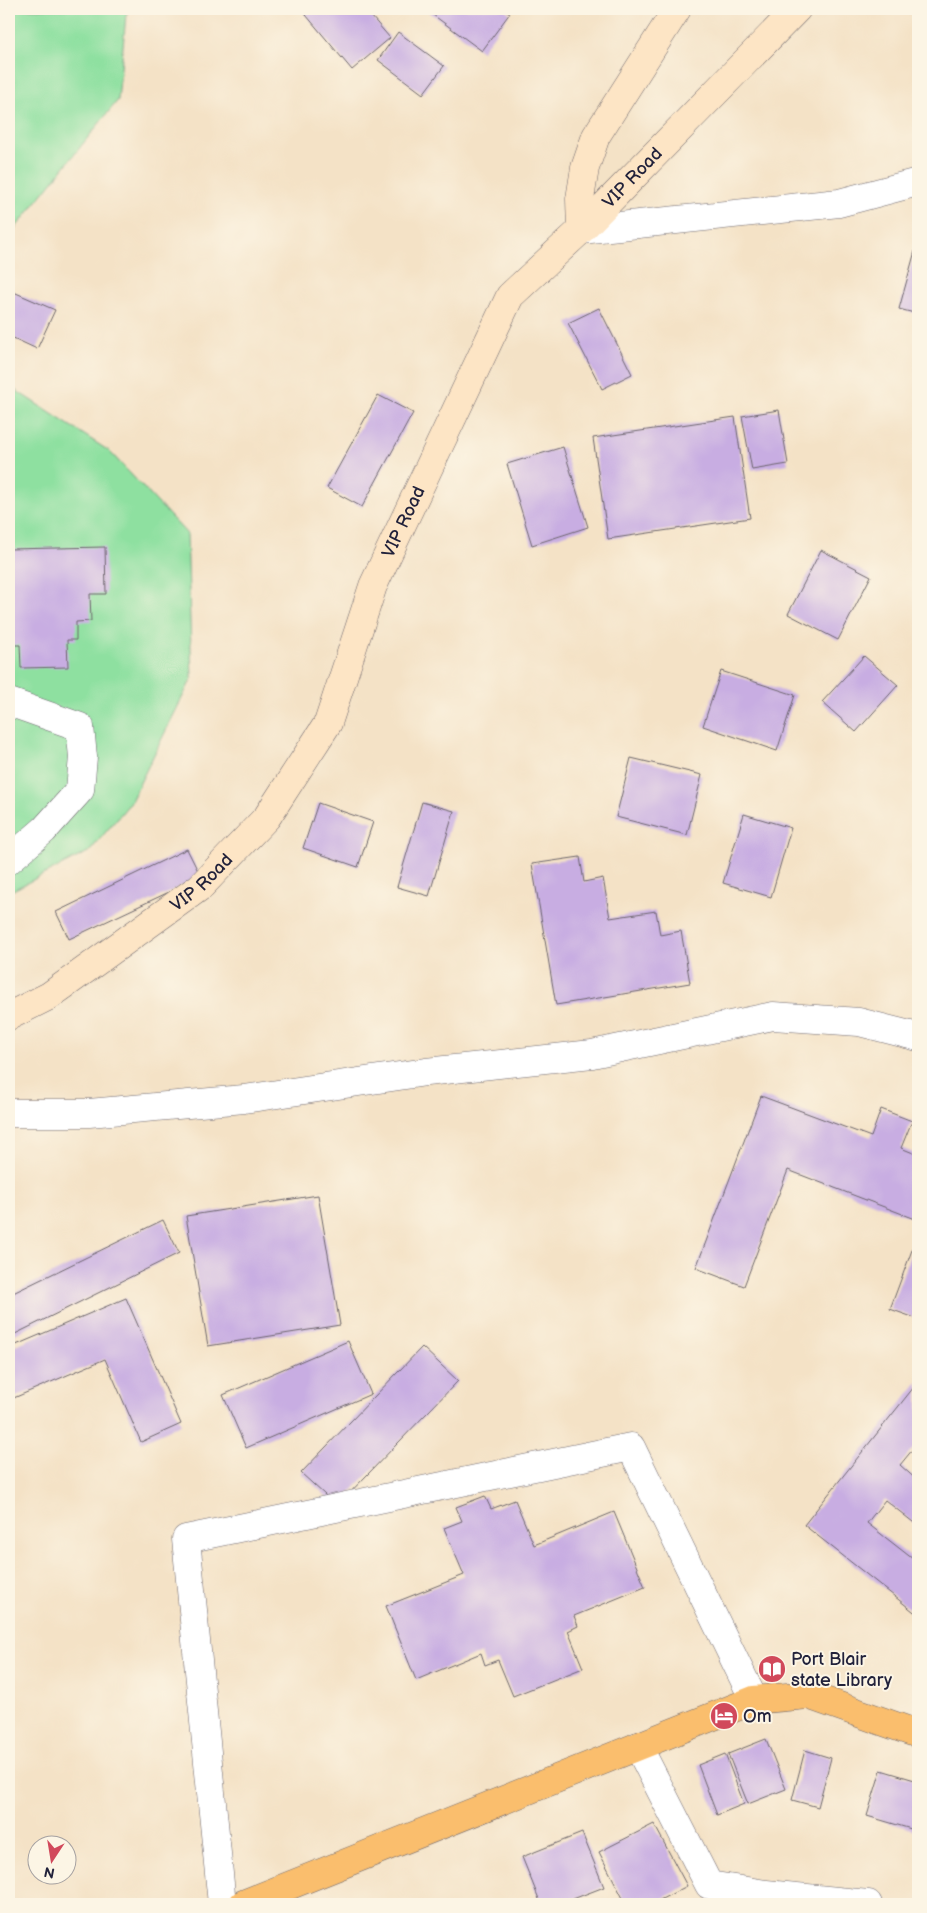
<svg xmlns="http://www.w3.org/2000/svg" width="927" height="1913" viewBox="0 0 927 1913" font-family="'Balsamiq Sans',sans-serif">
<rect width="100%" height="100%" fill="#fcf5e5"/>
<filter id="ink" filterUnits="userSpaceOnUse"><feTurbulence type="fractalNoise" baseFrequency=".02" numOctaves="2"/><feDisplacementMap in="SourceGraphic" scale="10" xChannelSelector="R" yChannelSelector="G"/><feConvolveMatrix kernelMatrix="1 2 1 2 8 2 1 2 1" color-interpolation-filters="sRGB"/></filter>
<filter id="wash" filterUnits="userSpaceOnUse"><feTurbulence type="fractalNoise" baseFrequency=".0096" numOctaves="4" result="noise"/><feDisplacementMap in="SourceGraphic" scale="20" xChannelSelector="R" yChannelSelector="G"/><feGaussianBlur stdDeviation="1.12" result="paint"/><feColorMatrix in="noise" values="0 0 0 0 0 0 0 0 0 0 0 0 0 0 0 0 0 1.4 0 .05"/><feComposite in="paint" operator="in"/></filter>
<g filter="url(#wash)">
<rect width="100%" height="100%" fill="#f4e2c6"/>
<g fill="#8ee0a0" stroke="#58816e">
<polygon points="9,9 130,9 126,15 118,100 9,236"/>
<polygon points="9,386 109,451 187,534 192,678 130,803 90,851 9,892"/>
</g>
<g id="blocks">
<g fill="#c8ade2">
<polygon points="301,9 365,9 390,38 352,70"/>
<polygon points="425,9 504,9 510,13 482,51"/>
<polygon points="398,32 444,66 423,94 378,60"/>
<polygon points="915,251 918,252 918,314 899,309"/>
<polygon points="9,290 55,310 37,349 9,336"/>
<polygon points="599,308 632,374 602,389 568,323"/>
<polygon points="378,395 413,413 362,507 327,488"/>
<polygon points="779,410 788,464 752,470 742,416"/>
<polygon points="735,417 750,518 608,539 593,438"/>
<polygon points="563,447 588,527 532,545 507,464"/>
<polygon points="105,547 106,594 90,594 91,621 76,622 76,640 67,640 68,667 21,668 20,645 10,645 10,631 9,631 9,549"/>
<polygon points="821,550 871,576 838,640 788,614"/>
<polygon points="864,656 898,685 856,732 822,702"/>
<polygon points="721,671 795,695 777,751 703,726"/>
<polygon points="631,758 702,775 687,835 616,817"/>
<polygon points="422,802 454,811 429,896 397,887"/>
<polygon points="318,803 373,822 358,867 303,848"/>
<polygon points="744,814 791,828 771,897 723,883"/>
<polygon points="187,849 201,877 69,939 56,912"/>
<polygon points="580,857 584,882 603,878 610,918 656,911 660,935 681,931 690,983 556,1005 532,864"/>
<polygon points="761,1096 871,1137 881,1109 912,1121 901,1148 918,1155 918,1220 788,1170 744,1286 696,1268"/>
<polygon points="318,1195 340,1325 208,1346 186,1216"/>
<polygon points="163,1220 179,1253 9,1337 9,1295"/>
<polygon points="918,1234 918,1319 890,1309"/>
<polygon points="126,1298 181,1424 141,1442 105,1359 9,1400 9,1348"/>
<polygon points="348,1341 371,1394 246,1448 223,1395"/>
<polygon points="422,1347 458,1381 337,1506 301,1473"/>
<polygon points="918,1382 918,1443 900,1465 918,1481 918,1526 885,1500 867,1523 913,1559 918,1552 918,1615 804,1525"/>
<polygon points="485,1496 491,1509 515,1500 534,1545 614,1512 645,1587 574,1616 578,1626 568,1631 583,1668 513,1696 498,1660 485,1665 481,1653 416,1680 386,1606 464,1575 444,1528 462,1521 456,1507"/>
<polygon points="766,1739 786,1789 748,1804 728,1754"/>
<polygon points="805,1750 831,1758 818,1807 792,1800"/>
<polygon points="725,1754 744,1804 717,1815 698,1765"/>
<polygon points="881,1770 918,1781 918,1831 867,1816"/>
<polygon points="654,1824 687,1886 652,1904 626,1904 599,1852"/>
<polygon points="582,1833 604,1887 560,1904 541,1904 522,1857"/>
</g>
</g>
</g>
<g filter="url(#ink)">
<use href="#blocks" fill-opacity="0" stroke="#6c656c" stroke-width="1"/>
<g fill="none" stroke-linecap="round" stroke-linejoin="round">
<defs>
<g id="street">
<polyline points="581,230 839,203 918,182"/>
<polyline points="9,702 80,727 83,757 80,790 44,830 9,860"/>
<polyline points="9,1113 89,1113 244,1099 426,1072 592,1054 773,1016 859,1022 918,1037"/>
<polyline points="638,1746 709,1885 766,1894 868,1904"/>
<polyline points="222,1904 186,1539 631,1447 754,1700"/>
</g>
<g id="secondary">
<polyline points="581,230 580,199 585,168 596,136 677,9"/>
<path id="s1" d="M9,1016L49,996L200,887L267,817L328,723L373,586L510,296L581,230L797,9"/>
</g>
<polyline id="primary" points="243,1904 754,1700 808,1695 918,1734"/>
</defs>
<use href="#street" stroke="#6c656c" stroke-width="29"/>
<use href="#secondary" stroke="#6c656c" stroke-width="29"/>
<use href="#primary" stroke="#6c656c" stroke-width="29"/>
<use href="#street" stroke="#fff" stroke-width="28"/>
<use href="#secondary" stroke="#fde5c5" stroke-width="28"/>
<use href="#primary" stroke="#fabe6d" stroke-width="28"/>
</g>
</g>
<defs>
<symbol id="library-disc" viewBox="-11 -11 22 22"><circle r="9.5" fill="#d1495b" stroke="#fcf5e5"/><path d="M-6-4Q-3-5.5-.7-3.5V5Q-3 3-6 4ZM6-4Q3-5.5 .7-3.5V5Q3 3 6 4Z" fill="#fff"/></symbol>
<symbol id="hotel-disc" viewBox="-11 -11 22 22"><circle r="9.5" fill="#d1495b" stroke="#fcf5e5"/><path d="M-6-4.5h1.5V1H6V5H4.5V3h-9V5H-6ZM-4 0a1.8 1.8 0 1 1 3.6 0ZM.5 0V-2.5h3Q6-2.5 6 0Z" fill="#fff"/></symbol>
</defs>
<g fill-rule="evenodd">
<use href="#library-disc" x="756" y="1653" width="32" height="32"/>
<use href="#hotel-disc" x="708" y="1700" width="32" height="32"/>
</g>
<g text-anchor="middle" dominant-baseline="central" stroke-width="4" stroke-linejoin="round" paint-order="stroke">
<g font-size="18" fill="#22223b" stroke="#fcf5e5">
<text stroke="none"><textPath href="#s1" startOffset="1075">VIP Road</textPath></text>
<text stroke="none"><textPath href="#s1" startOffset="655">VIP Road</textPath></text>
<text stroke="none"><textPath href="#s1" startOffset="235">VIP Road</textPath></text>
</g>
<g font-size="18" fill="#22223b" stroke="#fcf5e5" text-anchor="start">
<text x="791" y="1659">Port Blair<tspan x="791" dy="21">state Library</tspan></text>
<text x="743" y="1716">Om</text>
</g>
</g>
<rect width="927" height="1913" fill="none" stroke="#fcf5e5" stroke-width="30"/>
<g transform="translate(52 1860) rotate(192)"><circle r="24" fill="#fcf5e5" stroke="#a5a1a1"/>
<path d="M0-4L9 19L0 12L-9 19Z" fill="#d1495b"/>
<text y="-8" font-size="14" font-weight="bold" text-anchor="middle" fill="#22223b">N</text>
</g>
</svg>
